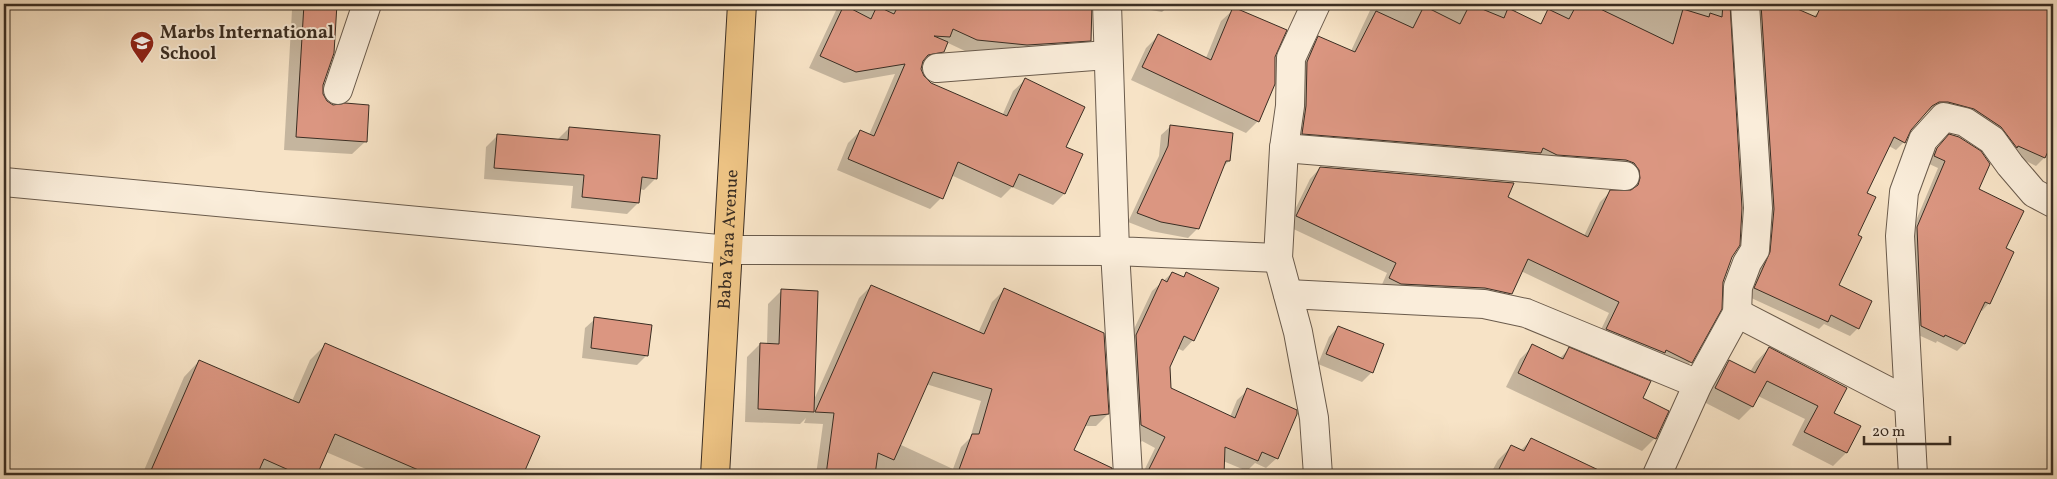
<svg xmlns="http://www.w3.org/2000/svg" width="2057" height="479" viewBox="0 0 2057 479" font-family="Vollkorn,serif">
<rect width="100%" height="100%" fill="#f7e3c6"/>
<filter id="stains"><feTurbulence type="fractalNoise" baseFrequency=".004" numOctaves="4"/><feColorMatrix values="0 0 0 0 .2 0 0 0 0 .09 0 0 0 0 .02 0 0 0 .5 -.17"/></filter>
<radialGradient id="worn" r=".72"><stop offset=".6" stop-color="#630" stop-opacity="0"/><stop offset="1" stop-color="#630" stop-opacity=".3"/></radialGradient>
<g fill="#0003" fill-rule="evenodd">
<polygon points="298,4 335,4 333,53 322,85 322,94 326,102 333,106 366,141 352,154 284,150 292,10"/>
<polygon points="839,4 1091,4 1090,40 1078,52 1015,57 965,51 946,42 943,51 931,63 921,65 920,69 923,77 930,84 1002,116 1013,91 1025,80 1065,147 1064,194 1053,205 1012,187 1001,198 951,175 941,198 930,209 837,170 848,143 860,131 869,135 895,74 844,83 809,68"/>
<polygon points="1117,4 1171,4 1162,12"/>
<polygon points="1373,4 1516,4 1512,124 1545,126 1551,4 1728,4 1731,257 1691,362 1680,373 1596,340 1609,313 1521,271 1511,293 1500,304 1380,289 1387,273 1287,226 1310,179 1320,168 1506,198 1584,236 1600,202 1610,192 1630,192 1631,188 1292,144 1297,73 1308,48 1319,38 1351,51"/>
<polygon points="1750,4 1783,4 1813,17 1820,11 1833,16 1839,4 2053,4 2053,138 2044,158 2036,166 2010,153 1939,109 1930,110 1925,113 1910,129 1904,142 1896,150 1889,146 1866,193 1857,236 1837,286 1858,328 1850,336 1824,324 1819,329 1747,296"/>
<polygon points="1234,9 1274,57 1258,121 1246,133 1131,80 1146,48 1158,36 1206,58 1221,21"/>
<polygon points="1171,126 1229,161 1222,168 1198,228 1188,238 1151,231 1128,222 1159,156 1161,135"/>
<polygon points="569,128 656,178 644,190 639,189 638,203 627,214 571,208 573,186 484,179 486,147 498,135 558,139"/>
<polygon points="1942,143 1977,190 2004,249 1989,303 1982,311 1980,310 1964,344 1957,351 1937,341 1936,343 1914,333 1910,235 1938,168 1927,163 1930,157"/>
<polygon points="1172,273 1182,278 1186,274 1193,340 1183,351 1177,348 1169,367 1169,389 1230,417 1237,400 1248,390 1277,458 1266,468 1255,463 1247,471 1223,461 1222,475 1142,475 1155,448 1142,441 1132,453 1126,346 1152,291"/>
<path d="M871,286L978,333L992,302L1004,290L1108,414L1096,426H1084L1073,451L1111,468L1112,475H816L823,424L804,423L806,418L800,424L745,422L747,357L760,344H767L768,304L781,291L813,402L859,298ZM926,384L981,401L970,438L961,447L953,469L899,444Z"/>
<polygon points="595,319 647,355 637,365 582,358 585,328"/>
<polygon points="1338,327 1372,372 1362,382 1318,364 1329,337"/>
<polygon points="325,345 538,437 522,475 380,475 326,452 315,475 142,475 184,377 199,361 292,401 310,360"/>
<polygon points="1533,346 1560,358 1569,349 1641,399 1655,438 1642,451 1506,387 1520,359"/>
<polygon points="1769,348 1833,414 1859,427 1846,453 1833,466 1792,445 1805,419 1758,396 1752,407 1739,420 1702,401 1716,375 1729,362 1750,372 1756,362"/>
<polygon points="1532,439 1606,475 1490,475 1498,460 1511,447 1520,451"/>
</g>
<g fill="#db9681" stroke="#3b2e23">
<polygon points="304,4 337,4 334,53 323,85 323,94 327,101 333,105 345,103 369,105 367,142 296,137"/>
<polygon points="899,4 1092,4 1091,41 1027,45 977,40 953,29 950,37 934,36 948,42 944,52 928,55 923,61 921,69 924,76 931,83 1007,116 1025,78 1085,107 1066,147 1083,154 1065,194 1019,174 1013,187 958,162 943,199 848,159 860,130 874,136 905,64 856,72 820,56 844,5 871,19 877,6 894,14"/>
<polygon points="1470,4 1504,18 1508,8 1541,24 1548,9 1569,19 1577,4 1590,4 1673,44 1683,9 1709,17 1710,13 1722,17 1723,4 1730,4 1742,208 1740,245 1732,257 1723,282 1722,309 1692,363 1666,350 1665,353 1606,329 1619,302 1528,259 1512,294 1485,288 1401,284 1389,278 1396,263 1296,216 1320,167 1514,183 1508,197 1588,237 1610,190 1631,190 1638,185 1640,178 1639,170 1634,163 1626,160 1557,155 1543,148 1541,153 1302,134 1306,106 1307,62 1318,36 1355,52 1376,11 1413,28 1424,6 1460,24"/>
<polygon points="1761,4 1786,4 1816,17 1822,4 2053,4 2053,141 2045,158 2018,146 2017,148 2001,127 1974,109 1948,102 1939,102 1932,106 1911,130 1905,143 1894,137 1867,193 1876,197 1858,235 1862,237 1839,285 1872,301 1859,329 1831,315 1828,322 1754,288 1770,252 1774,209"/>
<polygon points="1233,7 1287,30 1275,57 1275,84 1259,122 1142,67 1158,34 1211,60"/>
<polygon points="1170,125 1233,133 1230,161 1226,161 1199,229 1161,222 1137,213 1168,146"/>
<polygon points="569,127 660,135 657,179 642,177 639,203 582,197 584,175 494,168 497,134 568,140"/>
<polygon points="1949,134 1959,137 1981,151 1990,164 1979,189 2024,211 2006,248 2014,252 1990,304 1985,302 1965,344 1945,335 1944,337 1921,326 1917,227 1945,161 1934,156 1937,148"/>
<polygon points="1172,272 1184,277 1186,272 1219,288 1194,341 1184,336 1170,367 1171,388 1235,418 1247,388 1297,410 1297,414 1278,459 1262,452 1258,461 1225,447 1224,475 1146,475 1165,437 1141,425 1136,335 1162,279 1167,282"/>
<polygon points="871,285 984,334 1004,288 1104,333 1109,414 1090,416 1074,450 1112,468 1112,475 957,475 972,434 979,434 992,389 933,372 894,460 878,453 875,475 826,475 834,413 815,412"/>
<polygon points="781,289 818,291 814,412 758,409 760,343 779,344"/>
<polygon points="594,317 652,325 648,356 591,348"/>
<polygon points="1338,326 1384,344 1373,373 1326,354"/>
<polygon points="325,343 540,436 523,475 430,475 335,434 317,475 300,475 264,459 257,475 149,475 199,360 299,403"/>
<polygon points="1532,344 1563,359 1569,347 1651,381 1643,398 1669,411 1656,439 1518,373"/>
<polygon points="1769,347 1847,388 1834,413 1861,426 1847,453 1804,432 1818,406 1767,381 1753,407 1715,388 1729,360 1755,373"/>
<polygon points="1531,438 1609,475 1496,475 1511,445 1524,451"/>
</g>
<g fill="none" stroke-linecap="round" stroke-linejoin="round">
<defs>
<g id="minor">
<polyline points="1107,4 1115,251 1278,258"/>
<polyline points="1316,4 1291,58 1290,106 1284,148 1278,258 1298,332 1314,418 1318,475"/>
<polyline points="937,68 1107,55"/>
<polyline points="338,90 367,4"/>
<polyline points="1284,148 1625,176"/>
<polyline points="4,182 729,250 1115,251 1128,475"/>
<polyline points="1288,294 1484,304 1526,313 1698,384"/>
<polyline points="1737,313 1909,402"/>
<polyline points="1657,475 1698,384 1737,313 1738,287 1747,263 1755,250 1758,208 1745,4"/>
<polyline points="1913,475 1900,236 1904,192 1923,140 1944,117 1965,122 1992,140 2010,165 2034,193 2053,203"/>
</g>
<g id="major">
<path id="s1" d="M715,475L742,4"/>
</g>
</defs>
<use href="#minor" stroke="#6a5b4c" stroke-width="30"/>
<use href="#major" stroke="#3b2e23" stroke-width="30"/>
<use href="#minor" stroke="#faedda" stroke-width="28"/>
<use href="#major" stroke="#ecc283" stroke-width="28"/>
</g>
<defs>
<symbol id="school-pin" viewBox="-11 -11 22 30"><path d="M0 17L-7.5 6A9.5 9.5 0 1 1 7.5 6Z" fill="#8f2418" stroke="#faedda"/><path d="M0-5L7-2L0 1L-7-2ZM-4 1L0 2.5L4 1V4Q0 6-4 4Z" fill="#fff"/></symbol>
</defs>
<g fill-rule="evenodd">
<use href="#school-pin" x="128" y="29" width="28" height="38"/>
</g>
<g text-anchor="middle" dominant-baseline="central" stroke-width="4" stroke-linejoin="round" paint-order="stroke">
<g font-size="18" font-weight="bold" fill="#3b2e23" stroke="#faedda" text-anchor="start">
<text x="160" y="33">Marbs International<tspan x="160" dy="21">School</tspan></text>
</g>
<g font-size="18" fill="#3b2e23" stroke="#faedda">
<text stroke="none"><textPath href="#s1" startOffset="236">Baba Yara Avenue</textPath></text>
</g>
</g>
<rect width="2057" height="479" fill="none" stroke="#f7e3c6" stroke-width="20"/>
<rect x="5" y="5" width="2047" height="469" fill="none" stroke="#3b2e23" stroke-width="2.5"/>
<rect x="10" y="10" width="2037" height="459" fill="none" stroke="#3b2e23"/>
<path d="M1864 436v8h86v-8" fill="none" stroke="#3b2e23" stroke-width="2.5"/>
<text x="1872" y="436" font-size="15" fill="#3b2e23" stroke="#faedda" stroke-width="4" paint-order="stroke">20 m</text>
<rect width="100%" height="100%" filter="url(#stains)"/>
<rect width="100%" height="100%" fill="url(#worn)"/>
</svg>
